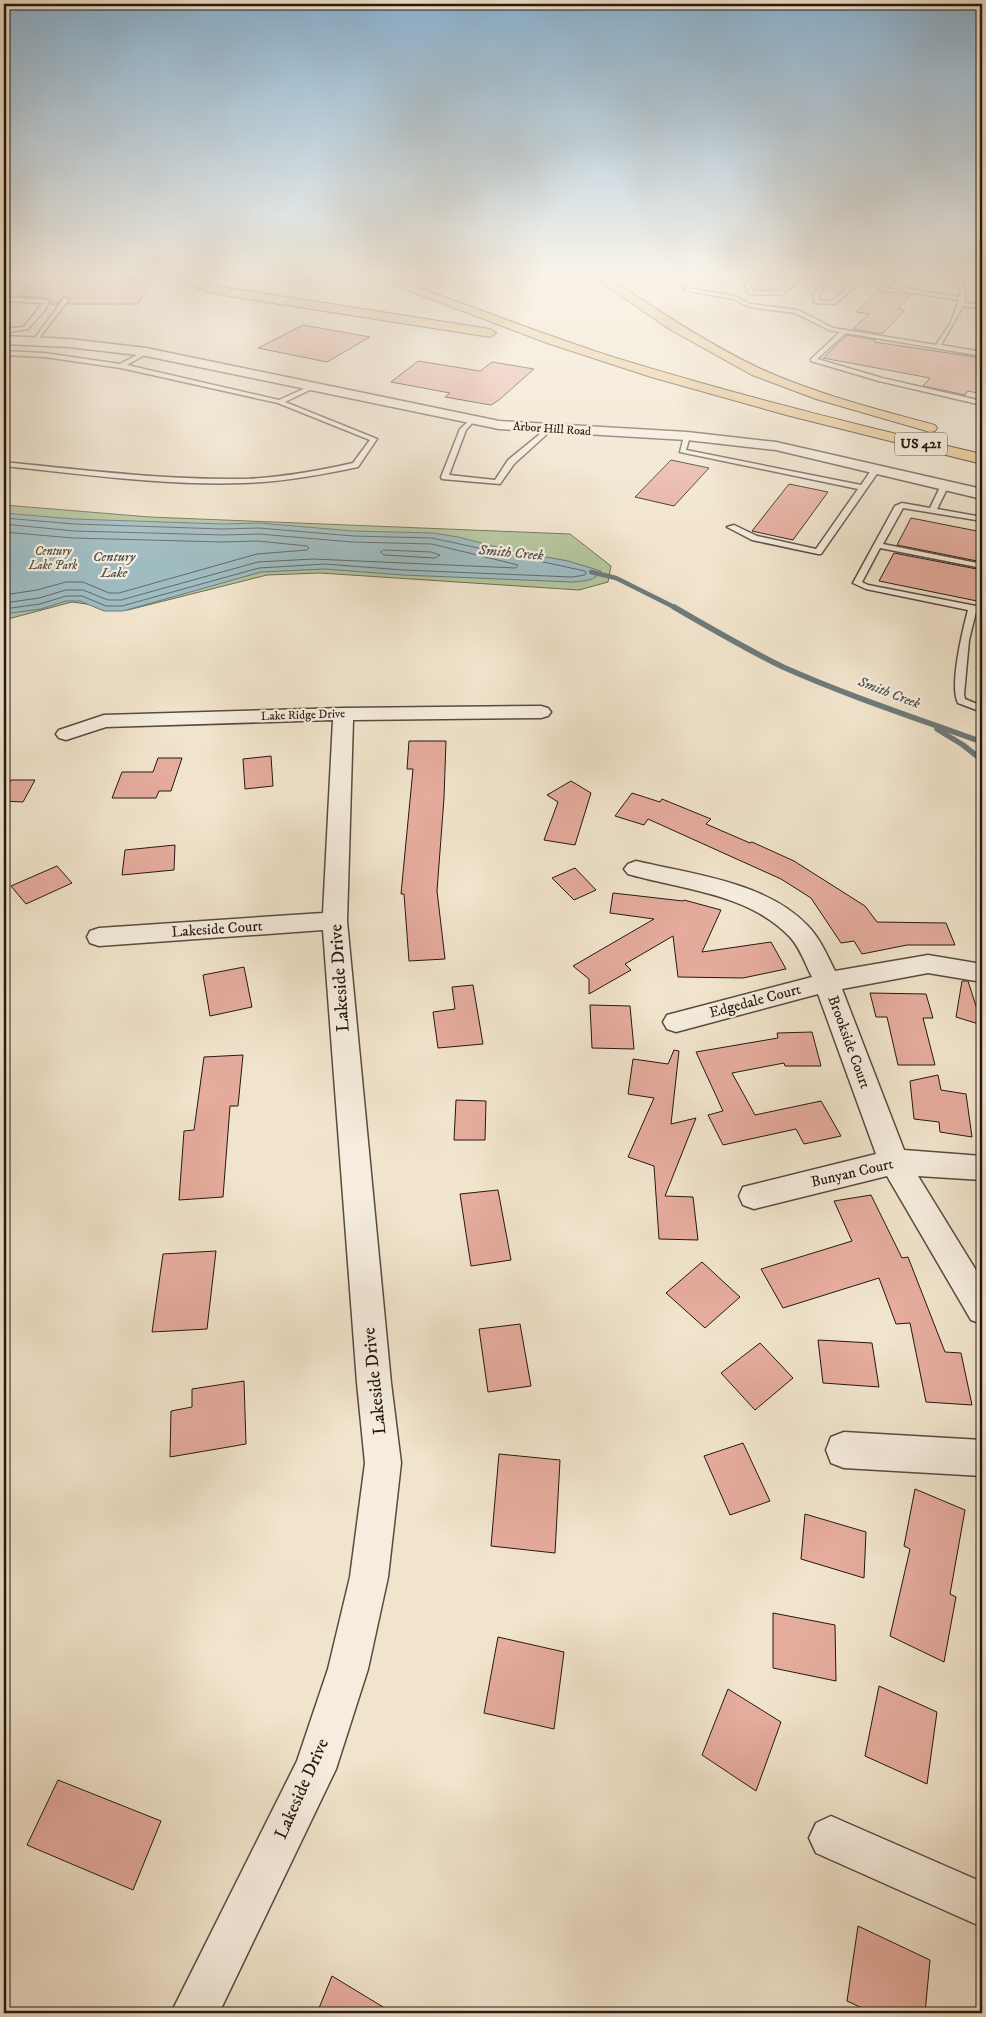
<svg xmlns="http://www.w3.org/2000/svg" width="986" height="2017" viewBox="0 0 986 2017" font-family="'IM FELL DW Pica',serif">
<rect width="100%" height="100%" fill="#f1e4cc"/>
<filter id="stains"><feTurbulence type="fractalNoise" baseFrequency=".004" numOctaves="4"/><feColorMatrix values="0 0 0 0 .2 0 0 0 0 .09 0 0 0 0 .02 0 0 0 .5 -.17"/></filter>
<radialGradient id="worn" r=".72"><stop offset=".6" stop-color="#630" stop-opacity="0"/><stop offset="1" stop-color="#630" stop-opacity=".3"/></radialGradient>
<polygon fill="#b4c59c" stroke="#6c6e57" points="4,505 150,517 570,534 611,566 608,582 579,590 320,573 267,575 128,610 72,602 4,620"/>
<path fill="#9fbcc1" stroke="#6e7a7b" d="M4,513L74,519L223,524L259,523L353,531L433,533L458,537L508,550L568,561L601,571C596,581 583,581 573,582L403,575L325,569L261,572L123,611H104L80,601H66L41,609L4,614Z"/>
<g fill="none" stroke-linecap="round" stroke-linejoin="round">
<g stroke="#626a6a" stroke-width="1">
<polyline points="4,518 74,524 223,529 259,528 353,536 432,538 585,571 586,573 585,575 572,577 403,570 325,564 259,568 122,606 106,606 82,596 66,596 40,604 4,609"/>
<polyline points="4,524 74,531 223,535 259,534 352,542 432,544 518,565 516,568 313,559 258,562 121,600 108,600 83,590 66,590 39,598 4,603"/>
<polyline points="4,532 73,538 223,542 258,541 307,546 309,548 307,550 257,554 119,593 109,593 83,582 66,582 37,590 4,595"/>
<polygon points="384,550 431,552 440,555 435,558 384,555 381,552"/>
</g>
<polyline stroke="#6e7a7b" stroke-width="4.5" points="591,572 616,578 676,608"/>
<g stroke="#6e7a7b" stroke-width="5.5">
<path d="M674,607C710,628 746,649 783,667C848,696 916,718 982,742"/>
<polyline points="937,729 963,745 982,760"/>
</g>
</g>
<g fill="#e6ac9e" stroke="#241812">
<polygon points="35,276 123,276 122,279 153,279 138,304 67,304 71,299 64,296 57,304 50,304 51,302 46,298 17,296"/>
<polygon points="898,278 924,282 918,289 905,287 901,289 902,293 912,294 898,309 905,310 882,334 853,329 869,314 856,312 878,291 896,293 896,289 890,287"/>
<polygon points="303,325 370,337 327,362 258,348"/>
<polygon points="847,335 876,340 874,342 982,358 982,394 968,391 965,395 923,386 930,378 823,358"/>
<polygon points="418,361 480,371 492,362 534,369 499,400 491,405 445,397 450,393 391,382"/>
<polygon points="671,460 709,468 674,506 635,497"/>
<polygon points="789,484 828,492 793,540 752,531"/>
<polygon points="911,518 982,532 982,562 897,545"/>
<polygon points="894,553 982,570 982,602 879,581"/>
<polygon points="409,741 446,741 444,798 437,891 445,959 409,961 404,894 401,894 413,769 407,769"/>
<polygon points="271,756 273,786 245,789 243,759"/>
<polygon points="158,758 182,758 171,791 159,791 156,798 112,798 122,772 153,772"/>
<polygon points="11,780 35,780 23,802 4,801 4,792"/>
<polygon points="571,781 591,793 575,845 544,840 558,802 547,795"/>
<polygon points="632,793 660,802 662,799 711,819 706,824 750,843 752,842 794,861 865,906 877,922 946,923 955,945 907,945 862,954 854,941 841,943 811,898 781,879 648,819 644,825 615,816"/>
<polygon points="175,845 174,870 122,875 125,850"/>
<polygon points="57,866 72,883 26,904 11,886"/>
<polygon points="575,868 596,890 574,900 552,878"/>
<polygon points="613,893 683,901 684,900 721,910 702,952 771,942 786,969 743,978 678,977 673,936 625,964 631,970 589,994 589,979 573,966 654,919 610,913"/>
<polygon points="244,967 252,1007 210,1016 203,975"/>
<polygon points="962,981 968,981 982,1025 956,1017"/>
<polygon points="473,985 483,1044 438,1048 433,1012 455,1009 452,987"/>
<polygon points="870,993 926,994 933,1018 923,1018 935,1065 898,1065 887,1017 876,1017"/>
<polygon points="590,1005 630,1006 634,1049 592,1048"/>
<polygon points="812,1032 821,1066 785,1066 784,1063 732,1073 755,1115 821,1101 841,1136 804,1144 796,1129 723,1145 708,1115 723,1111 696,1052 778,1038 777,1033"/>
<polygon points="674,1050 679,1051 671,1124 696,1118 665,1196 693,1197 698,1240 659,1239 654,1166 628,1157 654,1098 628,1094 633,1059 668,1064"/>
<polygon points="243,1055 238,1106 230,1106 223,1197 179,1200 184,1131 194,1130 204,1057"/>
<polygon points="938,1075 941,1090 966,1094 972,1137 940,1132 939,1122 914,1119 910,1081"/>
<polygon points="456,1100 486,1101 485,1140 454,1140"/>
<polygon points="498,1190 511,1260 471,1266 460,1194"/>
<polygon points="871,1195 902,1258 908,1257 945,1352 961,1353 972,1405 926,1402 910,1323 896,1324 879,1278 783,1308 761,1269 852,1241 834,1201"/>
<polygon points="216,1251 207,1329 152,1332 163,1254"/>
<polygon points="702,1262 740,1297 705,1328 666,1293"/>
<polygon points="520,1324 531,1386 488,1392 479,1329"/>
<polygon points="818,1340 872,1343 879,1387 823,1383"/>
<polygon points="760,1343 793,1378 755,1410 721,1373"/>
<polygon points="244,1381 246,1444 170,1457 171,1411 192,1407 192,1389"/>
<polygon points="743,1443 770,1501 730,1515 704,1456"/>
<polygon points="499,1454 560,1460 555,1553 491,1546"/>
<polygon points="915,1489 965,1510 950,1594 956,1597 944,1662 890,1636 910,1549 904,1546"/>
<polygon points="805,1514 866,1532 864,1578 801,1559"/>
<polygon points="773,1613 835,1625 836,1681 773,1668"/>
<polygon points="498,1637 564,1652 554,1729 484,1713"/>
<polygon points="879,1686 937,1712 927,1784 865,1756"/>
<polygon points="728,1689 781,1722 756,1791 702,1755"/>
<polygon points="58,1780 161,1821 133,1890 27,1845"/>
<polygon points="858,1926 930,1960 925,2013 873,2013 847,2001"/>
<polygon points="332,1976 393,2013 317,2013"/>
</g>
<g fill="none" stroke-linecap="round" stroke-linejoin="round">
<defs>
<g id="service">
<polygon points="17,276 22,276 4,293 4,288"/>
<polygon points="741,276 802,276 803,277 783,294 751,295 748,293 745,284 749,284 753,291 780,291 794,278"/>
<polygon points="832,276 837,276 820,292 819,301 832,301 853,283 865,280 868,282 857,285 835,304 814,303 814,292"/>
<polygon points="892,276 897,276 886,288 895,290 895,292 880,290"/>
<path d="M954,276H959C965,285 967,293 964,303L982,305V309L963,306L941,345L982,352V356L846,333L817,359L882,378L982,401V405L879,381L811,361V359L840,332L829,330L795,313L749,307L734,299L683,290L686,288L735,296L750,304L798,310L833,328L936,345L951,322L959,300L902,291L905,289L960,297L959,287Z"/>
<polygon points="4,297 46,300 49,302 45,310 28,329 4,333 4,329 24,327 43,303 4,301"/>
<polygon points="64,298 69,299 36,342 32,342"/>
<path d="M146,350L148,353L127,365L279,400L312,385H316V387L285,402L377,439L358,467C320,475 282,482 244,483C166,486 82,474 4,466V462C83,470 163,480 243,479C280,478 317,471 353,463L370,440L278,403L121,368L44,357L4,355V351L44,353L120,364Z"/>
<polygon points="472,418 475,420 466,430 449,475 495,480 508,460 540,434 542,428 547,429 546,435 514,464 500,484 442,479 441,477 460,429"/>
<polygon points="687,434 690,436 686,450 861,485 874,466 881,468 821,554 818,554 752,540 727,527 734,525 757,536 816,549 858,489 680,452 684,436"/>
<path d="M942,483L949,485L937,509L982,517V521L903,508L883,544L982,564V568L880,548L862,582L868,585L976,606L977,608L969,640L964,694L965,699L982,706V712L958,703C949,686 963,629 968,610L866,589L853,583L895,506L902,503L930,508Z"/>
</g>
<g id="minor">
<polygon points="4,336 69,339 146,348 499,421 687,432 776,442 982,489 982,499 776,450 687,440 499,429 146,356 69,347 4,344"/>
<polygon points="541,706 548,708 551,712 548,716 541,718 353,720 347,921 391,1383 401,1463 388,1577 368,1669 336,1769 219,2013 171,2013 297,1761 328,1669 350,1577 365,1463 357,1383 323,930 99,946 90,943 87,937 90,931 99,928 323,913 333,720 106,727 66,740 59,738 56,734 59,730 104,715 343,708"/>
<path d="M636,861C691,874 766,882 807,925C820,938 827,955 835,971L928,955L982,964V982L928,973L842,989L904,1150L982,1156V1180L918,1176L982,1280V1324L971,1320L887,1176L754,1209L743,1205L739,1196L743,1187L876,1154L818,994L676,1032L667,1029L663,1022L667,1015L812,977C805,963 800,948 790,937C748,893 683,890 628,874L624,869L628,864Z"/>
<polygon points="844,1432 982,1440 982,1476 844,1468 831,1463 826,1450 831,1437"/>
<polygon points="831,1816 982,1882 982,1927 816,1853 809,1838 816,1823"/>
</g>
<g id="motorway">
<polygon points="174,276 191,276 212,285 229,288 490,329 496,333 490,337 229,296 205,291"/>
<path d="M370,276H388C464,304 539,333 616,358C737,395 859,426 982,454V464L790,416L651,377L547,343Z"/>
<path d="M592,276H606C656,309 706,343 761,369C816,394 876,409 935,425L937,428L935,431L930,432L816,399L752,375L671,330Z"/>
</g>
</defs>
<use href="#service" stroke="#574b40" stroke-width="3"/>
<use href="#minor" stroke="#574b40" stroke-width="3"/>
<use href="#motorway" stroke="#241812" stroke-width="2"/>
<use href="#service" fill="#f6edde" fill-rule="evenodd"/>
<use href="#minor" fill="#f6edde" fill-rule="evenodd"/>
<use href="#motorway" fill="#e8c286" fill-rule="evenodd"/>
</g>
<linearGradient id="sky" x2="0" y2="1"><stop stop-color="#8bb7d8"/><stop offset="0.49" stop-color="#f9f3e8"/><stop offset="1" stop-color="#f9f3e8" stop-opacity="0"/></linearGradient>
<rect width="986" height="559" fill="url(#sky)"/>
<g text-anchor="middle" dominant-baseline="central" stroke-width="4.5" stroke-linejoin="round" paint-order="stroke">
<g font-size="12" fill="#241812" stroke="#f6edde">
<text transform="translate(552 429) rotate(4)">Arbor Hill Road</text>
<text transform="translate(303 715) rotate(-2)">Lake Ridge Drive</text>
</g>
<g font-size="12" font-style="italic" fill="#565542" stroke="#f6edde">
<text x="53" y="551">Century<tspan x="53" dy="14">Lake Park</tspan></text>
</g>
<rect fill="#f6edde" stroke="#63584f" stroke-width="1" x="895" y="432.5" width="52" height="23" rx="4"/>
<g font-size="14" font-weight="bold" fill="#241812">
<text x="921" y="444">US 421</text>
</g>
<g font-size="14" font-style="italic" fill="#4f514f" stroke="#f6edde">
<text transform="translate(511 553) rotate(5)">Smith Creek</text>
<text x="114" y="557">Century<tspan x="114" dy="16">Lake</tspan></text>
<text transform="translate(889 693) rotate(21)">Smith Creek</text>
</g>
<g font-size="15" fill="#241812" stroke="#f6edde">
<text transform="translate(217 929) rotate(-4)">Lakeside Court</text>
<text transform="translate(755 1001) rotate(-15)">Edgedale Court</text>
<text transform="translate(849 1042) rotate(70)">Brookside Court</text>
<text transform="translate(852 1173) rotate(-13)">Bunyan Court</text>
</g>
<g font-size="18" fill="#241812" stroke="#f6edde">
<text transform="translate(340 978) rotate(-94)">Lakeside Drive</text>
<text transform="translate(375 1381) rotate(-96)">Lakeside Drive</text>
<text transform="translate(302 1789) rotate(-66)">Lakeside Drive</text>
</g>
</g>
<rect width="986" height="2017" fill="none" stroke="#f1e4cc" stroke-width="20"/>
<rect x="5" y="5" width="976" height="2007" fill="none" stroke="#241812" stroke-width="2.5"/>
<rect x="10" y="10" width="966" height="1997" fill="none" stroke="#241812"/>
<rect width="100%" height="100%" filter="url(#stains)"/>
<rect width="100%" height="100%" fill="url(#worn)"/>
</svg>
